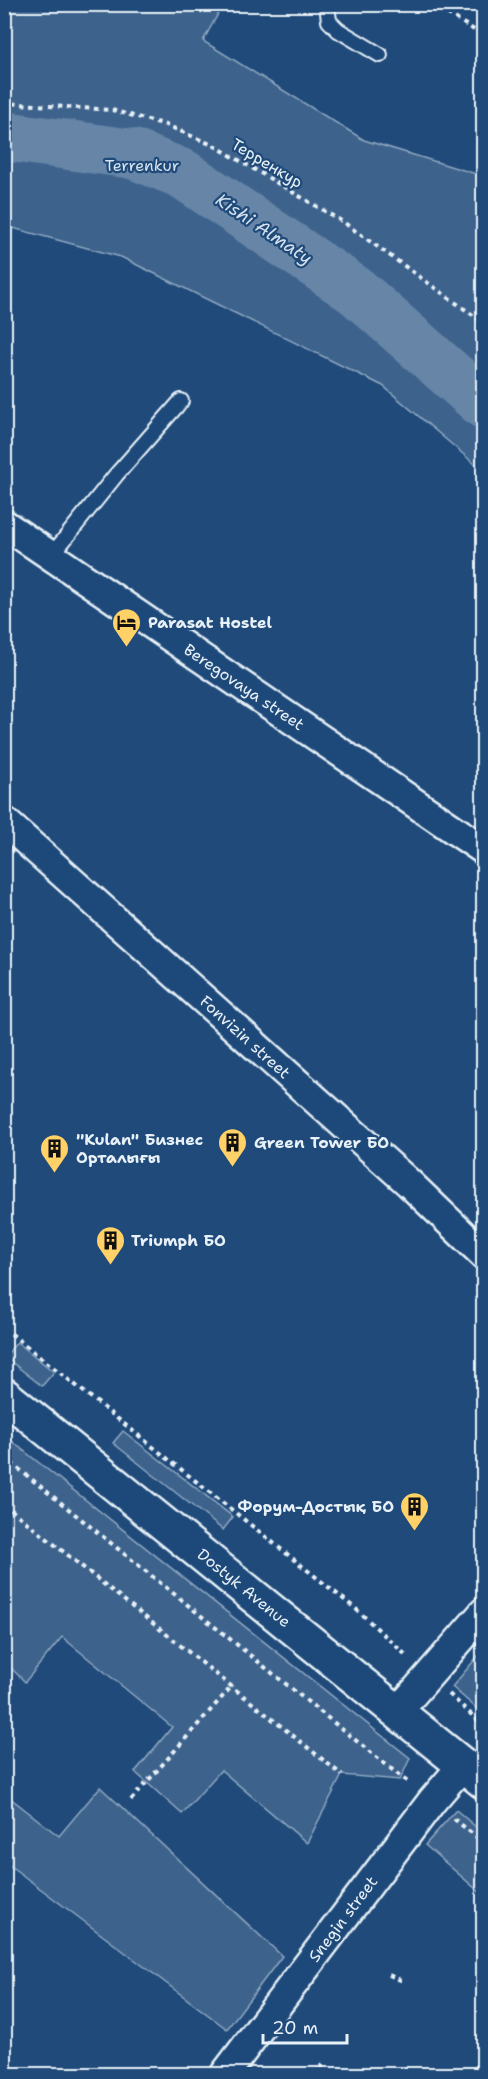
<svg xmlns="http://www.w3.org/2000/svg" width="488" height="2079" viewBox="0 0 488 2079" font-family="'Shantell Sans',sans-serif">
<rect width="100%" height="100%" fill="#1f4a7a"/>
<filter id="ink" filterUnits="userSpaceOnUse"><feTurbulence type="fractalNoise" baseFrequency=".0167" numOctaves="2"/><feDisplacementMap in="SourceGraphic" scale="12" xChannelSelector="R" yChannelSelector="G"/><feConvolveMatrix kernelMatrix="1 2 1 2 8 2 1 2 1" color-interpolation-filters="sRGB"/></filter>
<g filter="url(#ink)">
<g fill="#3c628c" stroke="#92aac2" stroke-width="1.5">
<polygon points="4,5 223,5 203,41 364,140 483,176 483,471 383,386 121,257 5,226"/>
<polygon points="17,1342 54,1372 42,1386 5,1357"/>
<polygon points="123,1431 233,1517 223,1530 113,1443"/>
<polygon points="4,1435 410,1758 400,1780 342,1775 307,1843 221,1770 182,1814 135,1772 172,1727 62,1637 25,1682 5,1662 5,1600 11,1592 4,1586"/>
<polygon points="483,1650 483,1714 452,1687"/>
<polygon points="100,1787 282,1956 227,2029 5,1862 5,1794 59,1836"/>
<polygon points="456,1810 483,1833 483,1895 425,1845"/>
</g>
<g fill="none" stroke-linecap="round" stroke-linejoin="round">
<polyline stroke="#6685a7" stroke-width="50" points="4,136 133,154 183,174 356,291 484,404"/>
<defs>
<g id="service">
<polyline points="327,4 329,21 338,30 380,55"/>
<polyline points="51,556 116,475 181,401"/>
</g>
<g id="minor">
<polyline points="4,524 484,850"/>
<polyline points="4,821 409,1183 484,1255"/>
<polyline points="397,1712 484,1612"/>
<polyline points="225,2074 432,1801 463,1765"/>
</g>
<polyline id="secondary" points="4,1395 484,1782"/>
</defs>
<use href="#service" stroke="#e8f1f8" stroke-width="18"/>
<use href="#minor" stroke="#e8f1f8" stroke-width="33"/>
<use href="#secondary" stroke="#e8f1f8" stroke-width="38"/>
<g stroke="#e8f1f8" stroke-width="4" stroke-dasharray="4.5 4.5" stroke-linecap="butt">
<polyline points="432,4 484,36"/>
<polyline points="4,103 112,110 166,125 215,146 343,222 477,318 484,325"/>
<polyline points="4,1328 356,1609 408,1657"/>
<polyline points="4,1457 410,1784"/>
<polyline points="4,1504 342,1775"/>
<polyline points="449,1694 484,1726"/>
<polyline points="131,1800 232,1686"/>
<polyline points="454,1819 484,1843"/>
<polyline points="389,1975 403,1981"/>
<polyline points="320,2065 330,2074"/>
</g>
<use href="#service" stroke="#1f4a7a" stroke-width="14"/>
<use href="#minor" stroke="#1f4a7a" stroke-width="28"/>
<use href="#secondary" stroke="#1f4a7a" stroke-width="33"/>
</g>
</g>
<defs>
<symbol id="hotel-pin" viewBox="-11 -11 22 30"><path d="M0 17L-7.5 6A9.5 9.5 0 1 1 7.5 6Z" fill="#ffd166" stroke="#1f4a7a"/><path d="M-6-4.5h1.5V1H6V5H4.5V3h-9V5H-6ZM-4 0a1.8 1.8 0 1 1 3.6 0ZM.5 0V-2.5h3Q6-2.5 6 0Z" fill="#111"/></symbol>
<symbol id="building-pin" viewBox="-11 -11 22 30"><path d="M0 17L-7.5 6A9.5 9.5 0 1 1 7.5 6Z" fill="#ffd166" stroke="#1f4a7a"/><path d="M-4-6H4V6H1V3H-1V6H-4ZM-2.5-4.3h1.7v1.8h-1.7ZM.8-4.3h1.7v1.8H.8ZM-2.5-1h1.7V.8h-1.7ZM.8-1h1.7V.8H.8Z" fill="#111"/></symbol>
</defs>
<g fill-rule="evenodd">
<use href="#hotel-pin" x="110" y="606" width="33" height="45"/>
<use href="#building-pin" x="216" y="1126" width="33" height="45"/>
<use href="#building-pin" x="38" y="1132" width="33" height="45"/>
<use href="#building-pin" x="94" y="1224" width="33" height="45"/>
<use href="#building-pin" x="398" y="1490" width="33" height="45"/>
</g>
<g text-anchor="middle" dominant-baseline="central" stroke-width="4.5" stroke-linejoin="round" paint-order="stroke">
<g font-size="16" fill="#e8f1f8" stroke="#1f4a7a">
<text transform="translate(267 163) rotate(31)">Терренкур</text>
<text transform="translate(244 687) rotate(34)">Beregovaya street</text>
<text transform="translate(245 1037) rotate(42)">Fonvizin street</text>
<text transform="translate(244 1588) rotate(39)">Dostyk Avenue</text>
<text transform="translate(343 1919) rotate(-53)">Snegin street</text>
</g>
<g font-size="16" fill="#d7e3ed" stroke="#1f4a7a">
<text x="142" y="165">Terrenkur</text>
</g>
<g font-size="16" font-weight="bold" fill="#e8f1f8" stroke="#1f4a7a" text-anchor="start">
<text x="148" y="622">Parasat Hostel</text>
<text x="76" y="1139">"Kulan" Бизнес<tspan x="76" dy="18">Орталығы</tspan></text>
<text x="254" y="1142">Green Tower БО</text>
<text x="131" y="1240">Triumph БО</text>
<text x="394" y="1506" text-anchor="end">Форум-Достық БО</text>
</g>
<g font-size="18" font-style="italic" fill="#d4e1ec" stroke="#1f4a7a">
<text transform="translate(264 229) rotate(34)">Kіshі Almaty</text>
</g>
</g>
<rect width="488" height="2079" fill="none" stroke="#1f4a7a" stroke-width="24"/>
<rect x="12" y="12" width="464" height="2055" fill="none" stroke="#e8f1f8" stroke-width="2" filter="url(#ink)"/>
<path d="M263 2034v9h84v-9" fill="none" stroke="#e8f1f8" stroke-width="3"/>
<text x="272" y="2034" font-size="18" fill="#e8f1f8" stroke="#1f4a7a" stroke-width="4.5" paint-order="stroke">20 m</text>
</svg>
